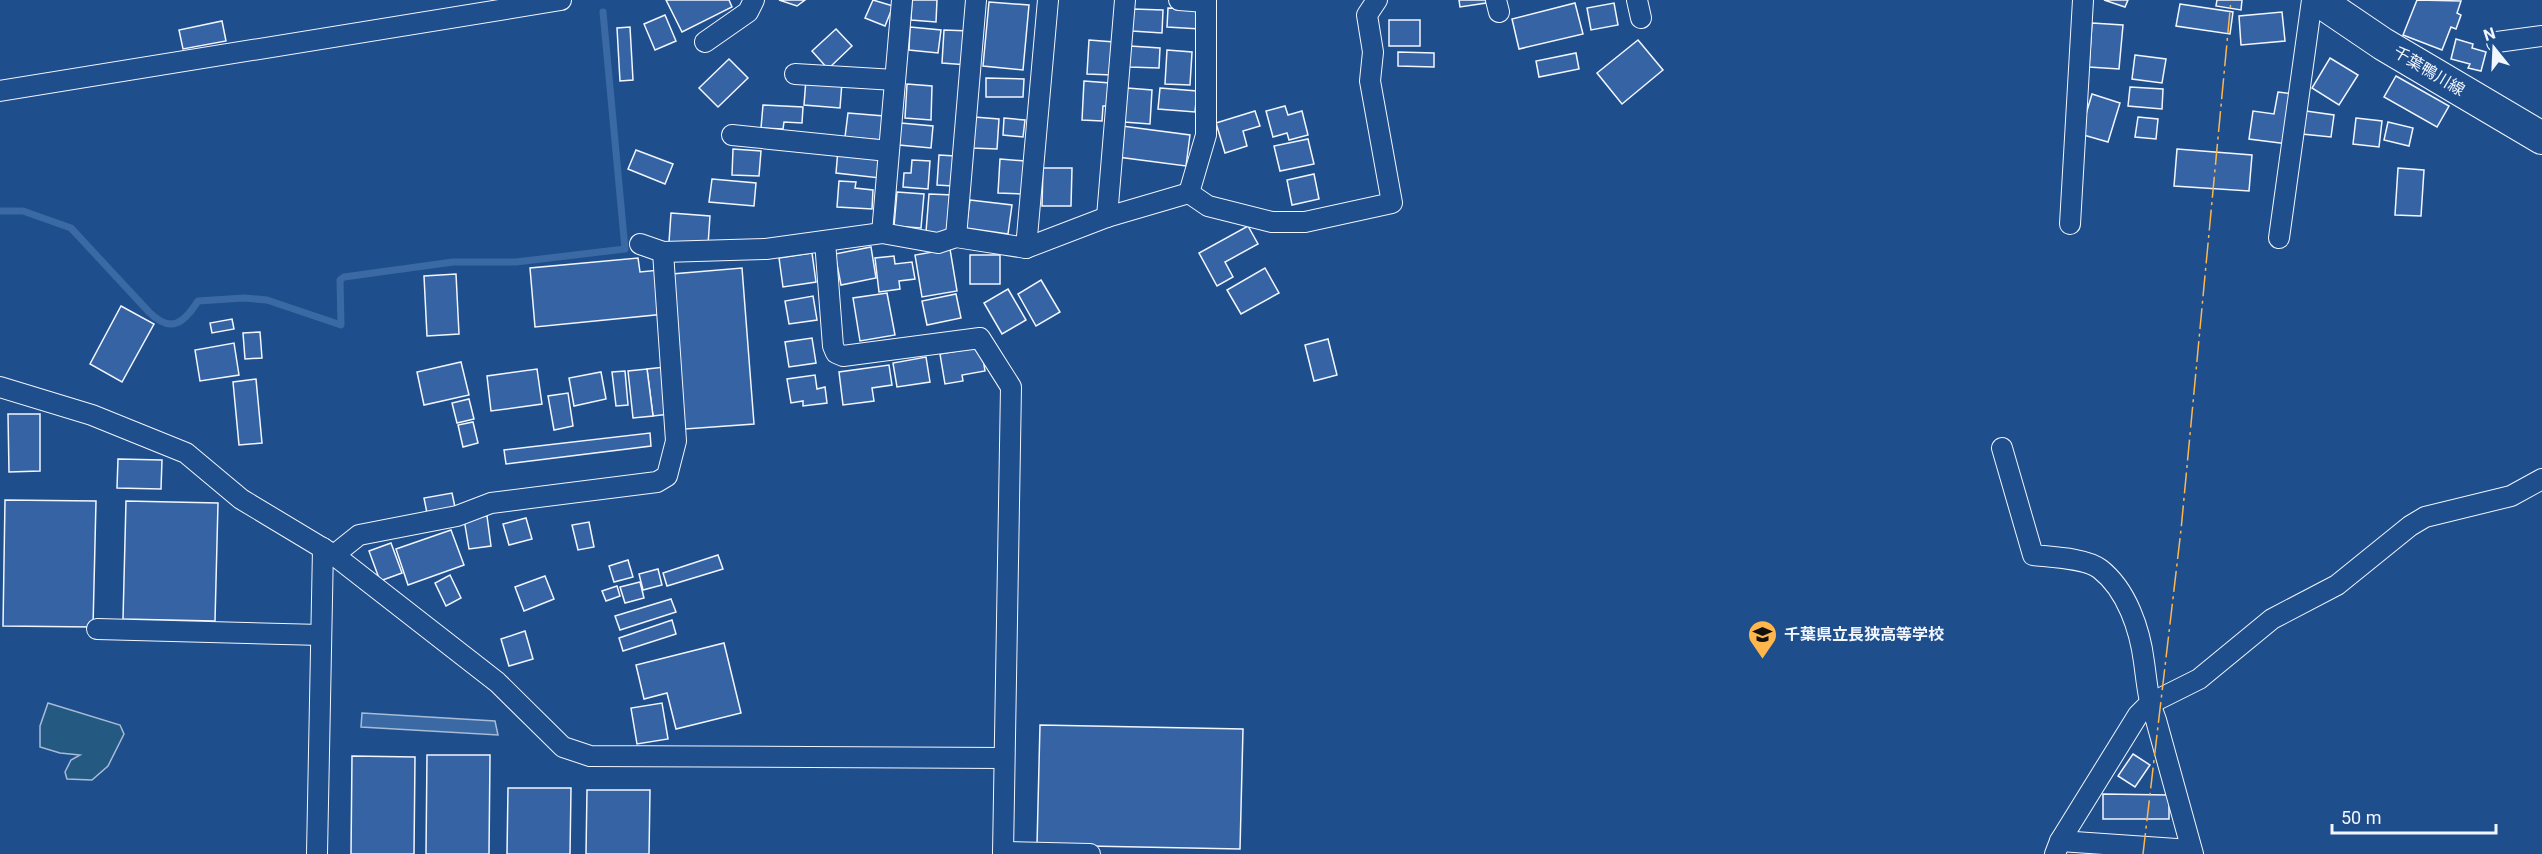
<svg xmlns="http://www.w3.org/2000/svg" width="2542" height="854" viewBox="0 0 2542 854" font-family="Roboto,'Noto Sans JP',sans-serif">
<rect width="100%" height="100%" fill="#1f4e8c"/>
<polygon fill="#245a82" stroke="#a8bbd7" stroke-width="1.5" points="48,703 120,725 124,734 108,766 92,780 67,779 65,772 71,760 80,755 60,753 40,747 40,726"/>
<polygon fill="#3b69a3" stroke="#a8bbd7" stroke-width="1.5" points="362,713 495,721 498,735 361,727"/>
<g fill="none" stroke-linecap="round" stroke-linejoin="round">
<path stroke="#3b69a3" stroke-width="7" d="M0,211H23L71,228L149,312C171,334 184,323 198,301L244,298L267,300L341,325L340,280L344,277L453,262H516L625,249L603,12"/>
</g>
<g fill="#3563a3" stroke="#f2f6ff" stroke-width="1.5">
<polygon points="666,0 729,0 732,7 682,32"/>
<polygon points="779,0 805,0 797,6"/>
<polygon points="873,0 893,6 885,26 865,18"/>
<polygon points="912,0 937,0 936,22 911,20"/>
<polygon points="1459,0 1486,0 1486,3 1460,7"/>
<polygon points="2104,0 2128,0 2125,7"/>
<polygon points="2217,0 2242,0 2241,10 2216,6"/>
<polygon points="2417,0 2461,1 2457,13 2461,15 2456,29 2451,27 2442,50 2403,35"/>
<polygon points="989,2 1029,5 1023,70 983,66"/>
<polygon points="1575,3 1583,34 1519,49 1512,19"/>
<polygon points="1614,3 1618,25 1591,30 1587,8"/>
<polygon points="2180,4 2233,12 2230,34 2176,26"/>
<polygon points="1168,8 1201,10 1200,29 1167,27"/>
<polygon points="1133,9 1163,10 1162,33 1132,31"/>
<polygon points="2282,12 2285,41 2241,45 2239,16"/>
<polygon points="665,15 676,41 655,50 644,24"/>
<rect x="1389" y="20" width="31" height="26"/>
<polygon points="222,21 226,41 183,49 179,30"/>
<polygon points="2092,23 2123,25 2119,69 2089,67"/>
<polygon points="630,27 633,80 620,81 617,28"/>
<polygon points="910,27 941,30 938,53 909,50"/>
<polygon points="836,29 852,46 828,69 812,51"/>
<polygon points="944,30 970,31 968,65 942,63"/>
<polygon points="2456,39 2473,44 2472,48 2486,52 2481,71 2468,68 2470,64 2451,59"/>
<polygon points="1089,40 1114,42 1112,75 1087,74"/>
<polygon points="1638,40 1663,70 1622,104 1597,73"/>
<polygon points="1130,46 1160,48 1159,68 1129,67"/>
<polygon points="1167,50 1192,52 1190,85 1165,84"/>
<polygon points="1398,52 1434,53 1434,67 1398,66"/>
<polygon points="1576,53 1579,69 1539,77 1536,61"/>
<polygon points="2135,55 2166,59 2162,83 2132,79"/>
<polygon points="2330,58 2358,75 2339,105 2312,88"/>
<polygon points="729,59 748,78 718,107 699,88"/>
<polygon points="2396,76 2449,106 2437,127 2384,97"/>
<polygon points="986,78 1024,79 1023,97 986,97"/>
<polygon points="806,79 842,82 840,108 804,105"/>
<polygon points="1084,81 1110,83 1109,106 1103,106 1102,121 1082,120"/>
<polygon points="907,84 932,86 931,120 905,118"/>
<polygon points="2130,87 2163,89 2162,109 2128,106"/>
<polygon points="1127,88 1152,90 1150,124 1124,122"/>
<polygon points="1160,88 1197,91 1195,112 1158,109"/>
<polygon points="2278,92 2295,94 2288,144 2249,139 2253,111 2274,114"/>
<polygon points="2092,94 2120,103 2108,142 2080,134"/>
<polygon points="763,105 803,107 802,123 784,122 783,129 761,128"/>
<polygon points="1285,106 1288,115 1302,111 1308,135 1289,140 1287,133 1273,137 1266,111"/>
<polygon points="1255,111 1260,126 1243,131 1247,146 1225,153 1216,123"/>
<polygon points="2306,111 2334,115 2331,137 2302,134"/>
<polygon points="848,113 884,116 882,140 845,137"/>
<polygon points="974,117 999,119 997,149 972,148"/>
<polygon points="2138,117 2158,119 2156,139 2135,137"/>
<polygon points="1004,118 1025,120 1023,137 1003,135"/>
<polygon points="2356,118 2382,121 2379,147 2353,144"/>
<polygon points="2388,122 2413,128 2409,146 2384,140"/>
<polygon points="901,123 933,126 931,148 899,145"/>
<polygon points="1122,126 1190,135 1186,166 1118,157"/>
<polygon points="1308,139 1314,164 1280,171 1274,146"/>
<polygon points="733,149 761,151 759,176 732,175"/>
<polygon points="2177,149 2252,155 2249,191 2174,186"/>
<polygon points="636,150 673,164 665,184 628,169"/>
<polygon points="838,150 883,154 880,178 836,173"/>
<polygon points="939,155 955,156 953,186 937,185"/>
<polygon points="1000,159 1025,161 1023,194 998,193"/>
<polygon points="912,160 930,161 928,189 903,187 904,173 911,173"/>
<polygon points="1043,168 1072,168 1071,206 1042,206"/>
<polygon points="2398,168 2424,170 2421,216 2395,215"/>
<polygon points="1314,174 1319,199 1292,205 1287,180"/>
<polygon points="712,179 756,183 754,206 709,202"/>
<polygon points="839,181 856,182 855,188 873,190 872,209 837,207"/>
<polygon points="897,192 924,194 921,228 894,226"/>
<polygon points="929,194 953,195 951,234 926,232"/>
<polygon points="970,200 1012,205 1008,234 966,228"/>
<polygon points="671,213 710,216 708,245 669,242"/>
<polygon points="1248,226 1258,244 1225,262 1233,277 1217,286 1199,253"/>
<polygon points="871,247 876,278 841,285 835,254"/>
<polygon points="950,249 957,291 922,297 915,255"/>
<polygon points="812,253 816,282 783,287 779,258"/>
<rect x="970" y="255" width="30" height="29"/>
<polygon points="894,256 895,264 912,262 915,279 899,281 900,289 879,292 875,258"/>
<polygon points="638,258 640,272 660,270 665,314 535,327 530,268"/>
<polygon points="742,268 754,424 685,429 672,274"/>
<polygon points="1265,268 1279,293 1241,314 1227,290"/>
<polygon points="456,274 459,334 427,336 424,276"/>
<polygon points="1041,280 1060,312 1036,326 1018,294"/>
<polygon points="1008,289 1026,320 1002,334 984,303"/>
<polygon points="887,293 895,335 860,341 853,298"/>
<polygon points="956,294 961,318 927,325 922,301"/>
<polygon points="813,296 817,320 789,324 785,301"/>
<polygon points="121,306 154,324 122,382 90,364"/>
<polygon points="232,319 234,329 212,333 210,323"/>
<polygon points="260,332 262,358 245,359 243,333"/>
<polygon points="812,338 816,363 789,367 785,342"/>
<polygon points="1328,339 1337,375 1314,381 1305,345"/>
<polygon points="234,343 239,375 200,381 195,350"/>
<polygon points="981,347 985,371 962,375 963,381 945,384 940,354"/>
<polygon points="926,357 930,382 897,387 893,363"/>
<polygon points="461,362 469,395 424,405 417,372"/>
<polygon points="889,365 892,385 872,388 874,401 843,405 839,372"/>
<polygon points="665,367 670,414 653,416 647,369"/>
<polygon points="537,369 542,404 491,411 487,376"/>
<polygon points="647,369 653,416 633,418 628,371"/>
<polygon points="625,371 628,405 616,406 612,372"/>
<polygon points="601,372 606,399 574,406 569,378"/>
<polygon points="815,375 817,389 825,387 827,403 803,406 803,401 791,403 787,379"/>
<polygon points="256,379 262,443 239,445 233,382"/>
<polygon points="568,393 573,426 554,430 548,396"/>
<polygon points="469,399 474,419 457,423 452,403"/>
<polygon points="8,414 40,414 40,471 9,472"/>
<polygon points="473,422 478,443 463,447 458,425"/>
<polygon points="650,433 651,446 506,464 504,450"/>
<polygon points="118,459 162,460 161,489 117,488"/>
<polygon points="452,493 456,512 428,518 424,498"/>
<polygon points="5,500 96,501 93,627 3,626"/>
<polygon points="126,501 218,503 215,621 123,619"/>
<polygon points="487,516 491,546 469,549 464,519"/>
<polygon points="526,518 532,539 509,545 503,524"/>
<polygon points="589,522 594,547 578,550 572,525"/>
<polygon points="451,530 464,565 408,585 396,549"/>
<polygon points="391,543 402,573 380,581 369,551"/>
<polygon points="718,555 723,569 667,586 663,573"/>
<polygon points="628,560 633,577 614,582 609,566"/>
<polygon points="658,569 662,585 643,590 639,574"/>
<polygon points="450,575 461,598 446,606 435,583"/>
<polygon points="545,576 554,599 524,611 515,587"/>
<polygon points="640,582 644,598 625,603 620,587"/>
<polygon points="617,586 620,596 606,601 602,591"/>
<polygon points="671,599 676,612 620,630 615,616"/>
<polygon points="672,620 676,634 623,651 619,638"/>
<polygon points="525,631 533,659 509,666 501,639"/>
<polygon points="724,643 741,713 676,729 667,693 644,699 636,665"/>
<polygon points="662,703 668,739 637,744 631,708"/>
<polygon points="1040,725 1243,729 1240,849 1037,845"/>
<polygon points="2133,754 2150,765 2135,787 2118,776"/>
<polygon points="427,755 490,755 489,854 426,854"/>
<polygon points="352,756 415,757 414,854 351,854"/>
<polygon points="508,788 571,788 570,854 507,854"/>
<polygon points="587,790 650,790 649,854 586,854"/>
<polygon points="2103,794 2169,795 2169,819 2103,819"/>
</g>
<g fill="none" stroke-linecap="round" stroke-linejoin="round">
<defs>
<g id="street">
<polyline points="1179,0 1206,2"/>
<polyline points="1496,0 1499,12"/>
<polyline points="1637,0 1641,18"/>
<polyline points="705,42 748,12 754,0"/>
<polyline points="2497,42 2542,36"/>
<polyline points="795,74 895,80"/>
<polyline points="0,91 561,0"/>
<polyline points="732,135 888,151"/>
<polyline points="1189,193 1208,206 1272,222 1305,222 1392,203 1370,81 1373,52 1367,15 1377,0"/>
<polyline points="1189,193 1206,135 1206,0"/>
<polyline points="1107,217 1125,0"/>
<polyline points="2070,224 2083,0"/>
<polyline points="882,233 902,0"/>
<polyline points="956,237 976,0"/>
<polyline points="2279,238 2312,0"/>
<polyline points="825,241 833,346 836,353 843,356 980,338 1011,387 1003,854"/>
<polyline points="640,244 663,252 766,249 882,233 938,243 956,237 1026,248 1107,217 1189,193"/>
<polyline points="1026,248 1048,0"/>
<polyline points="0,387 92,415 186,453 241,499 334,555 497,682 563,747 590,756 1004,758"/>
<path d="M2002,448L2033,555C2051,557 2086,558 2100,569C2127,590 2140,630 2144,662C2147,683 2148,701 2156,720L2193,854"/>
<polyline points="334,555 359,535 457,516 491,503 657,482 667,476 676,441 663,252"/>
<polyline points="97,629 321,635"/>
<polyline points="2060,841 2191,850"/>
<polyline points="1003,852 1090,854"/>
<polyline points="317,854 323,548"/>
<polyline points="2055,854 2060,841 2138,715 2149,704 2199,679 2272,619 2337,585 2410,526 2425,517 2511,496 2542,479"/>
</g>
<polyline id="primary" points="2318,0 2383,44 2542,138"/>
</defs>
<use href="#street" stroke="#f2f6ff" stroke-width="22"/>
<use href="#primary" stroke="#f2f6ff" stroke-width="34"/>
<use href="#street" stroke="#1f4e8c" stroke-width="20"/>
<use href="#primary" stroke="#1f4e8c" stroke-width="32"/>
<polyline stroke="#ffb74d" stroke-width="1.5" stroke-dasharray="21 4.5 3 4.5" stroke-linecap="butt" points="2143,854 2181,530 2231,0"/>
</g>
<defs>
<symbol id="school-pin" viewBox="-11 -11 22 30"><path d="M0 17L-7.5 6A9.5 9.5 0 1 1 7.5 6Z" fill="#ffb74d" stroke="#1f4e8c"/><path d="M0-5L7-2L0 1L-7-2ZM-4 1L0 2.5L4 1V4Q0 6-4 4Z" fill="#111"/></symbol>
</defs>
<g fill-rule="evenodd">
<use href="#school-pin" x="1746" y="618" width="33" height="45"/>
</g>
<g text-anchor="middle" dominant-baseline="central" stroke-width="4.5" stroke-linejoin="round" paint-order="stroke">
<g font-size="16" fill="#f2f6ff" stroke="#1f4e8c">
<text transform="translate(2429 71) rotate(31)">千葉鴨川線</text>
</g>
<g font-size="16" font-weight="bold" fill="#f2f6ff" stroke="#1f4e8c" text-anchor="start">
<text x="1784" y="634">千葉県立長狭高等学校</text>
</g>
</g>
<g transform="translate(2494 48) rotate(342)" stroke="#1f4e8c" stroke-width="4.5" paint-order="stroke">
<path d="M0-4.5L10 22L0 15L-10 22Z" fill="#f2f6ff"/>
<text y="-9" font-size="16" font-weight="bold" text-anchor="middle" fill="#f2f6ff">N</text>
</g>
<path d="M2332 824v9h164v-9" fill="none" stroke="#f2f6ff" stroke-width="3"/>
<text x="2341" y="824" font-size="18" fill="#f2f6ff" stroke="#1f4e8c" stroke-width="4.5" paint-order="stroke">50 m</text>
</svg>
